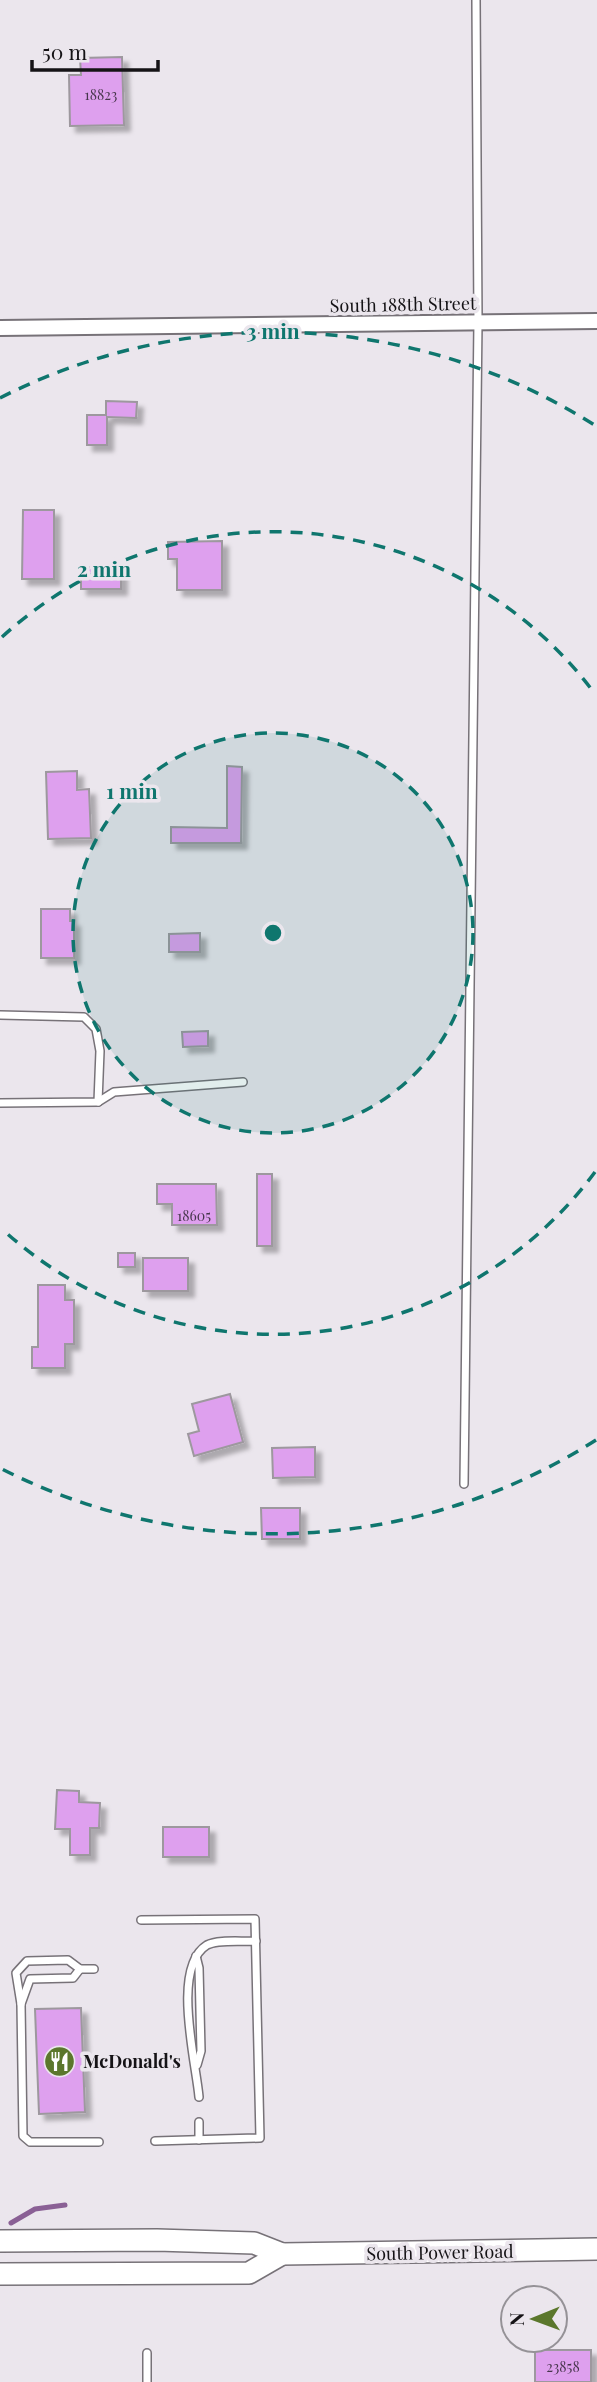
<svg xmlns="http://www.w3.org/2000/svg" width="597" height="2382" viewBox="0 0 597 2382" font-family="'Playfair Display',serif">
<defs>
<filter id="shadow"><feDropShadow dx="6" dy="6" stdDeviation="2" flood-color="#0004"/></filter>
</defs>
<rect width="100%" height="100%" fill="#ebe6ed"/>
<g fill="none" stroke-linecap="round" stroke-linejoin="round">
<polyline stroke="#8a6095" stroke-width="5" points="11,2223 35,2209 65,2205"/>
</g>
<g fill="#dea0ee" stroke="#9d989e" stroke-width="2" filter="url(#shadow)">
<polygon points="122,57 124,125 70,126 69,75 81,75 80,58"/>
<polygon points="106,401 137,402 136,418 107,417 107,445 87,445 87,415 106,415"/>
<polygon points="23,510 54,510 54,579 22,579"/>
<polygon points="222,541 222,590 177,590 177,559 168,559 168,542"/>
<polygon points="81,567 111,567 111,571 121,571 121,589 81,589"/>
<polygon points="227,766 242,767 241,843 171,843 171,827 227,828"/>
<polygon points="77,771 77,790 89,789 91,838 48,839 46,772"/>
<polygon points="41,909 70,909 70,921 74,921 74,958 41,958"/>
<polygon points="200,933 200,952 169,952 169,934"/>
<polygon points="208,1031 208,1046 183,1047 182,1032"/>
<rect x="257" y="1174" width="15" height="72"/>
<polygon points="157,1184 216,1184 217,1225 172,1225 172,1204 157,1204"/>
<rect x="118" y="1253" width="17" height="14"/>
<rect x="143" y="1258" width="45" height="33"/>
<polygon points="38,1285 65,1285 65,1300 74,1300 74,1344 65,1344 65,1368 32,1368 32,1347 38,1347"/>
<polygon points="230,1394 243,1442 194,1456 188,1434 199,1431 192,1404"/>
<polygon points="315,1447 315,1477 273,1478 272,1448"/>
<polygon points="261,1508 300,1508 300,1539 262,1539"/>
<polygon points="57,1790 79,1791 79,1802 100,1803 99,1828 90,1828 90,1855 70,1855 70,1829 55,1829"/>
<rect x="163" y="1827" width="46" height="30"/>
<polygon points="81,2008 85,2112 39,2114 35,2009"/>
<rect x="535" y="2350" width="56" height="32"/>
</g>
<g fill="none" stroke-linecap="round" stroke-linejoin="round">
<defs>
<g id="service">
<polyline points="0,1015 84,1017 96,1029 100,1051 98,1102"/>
<polyline points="0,1103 98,1102 114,1092 243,1082"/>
<polyline points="464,1484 478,322 476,0"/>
<polyline points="141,1920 255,1919 260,2138 155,2141"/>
<polyline points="196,1956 199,1968 201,2051 197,2065"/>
<polyline points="80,1969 73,1978 30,1979 21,2004 23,2136 30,2142 99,2142"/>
<polyline points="21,2004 16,1973 27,1961 68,1960 80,1969 94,1969"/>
<path d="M199,2097C196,2062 171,1967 207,1945C218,1939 243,1942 256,1941"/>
<polyline points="199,2122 199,2140"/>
<polyline points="147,2353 147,2382"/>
</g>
<polyline id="minor" points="0,328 597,321"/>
<g id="primary">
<polyline points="0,2241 157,2240 254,2243 282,2254 597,2249"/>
<polyline points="0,2274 249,2273 282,2254"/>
</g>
</defs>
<use href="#service" stroke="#777278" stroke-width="10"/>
<use href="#minor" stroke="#777278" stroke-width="18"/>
<use href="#primary" stroke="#777278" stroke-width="24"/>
<use href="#service" stroke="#fff" stroke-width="7"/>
<use href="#minor" stroke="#fff" stroke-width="14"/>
<use href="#primary" stroke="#fff" stroke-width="21"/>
</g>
<circle cx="273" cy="933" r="200" fill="#0f766e" fill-opacity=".12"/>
<g fill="none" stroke="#0f766e" stroke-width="3.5" stroke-dasharray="12 9">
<circle cx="273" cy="933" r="200"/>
<path d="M595 1172A401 401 0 0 1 2 1229M2 637A401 401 0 0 1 595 694"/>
<path d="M596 1440A601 601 0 0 1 0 1468M0 398A601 601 0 0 1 596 426"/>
</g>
<defs>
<symbol id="restaurant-disc" viewBox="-11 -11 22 22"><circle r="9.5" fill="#5b772c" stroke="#ebe6ed"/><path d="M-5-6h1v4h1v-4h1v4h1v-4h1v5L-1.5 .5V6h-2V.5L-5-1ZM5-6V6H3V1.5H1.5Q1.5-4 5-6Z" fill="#fff"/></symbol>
</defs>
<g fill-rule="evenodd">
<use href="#restaurant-disc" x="42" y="2044" width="35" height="35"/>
</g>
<g text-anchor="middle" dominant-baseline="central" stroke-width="7" stroke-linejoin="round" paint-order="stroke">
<g font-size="14" fill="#47364c">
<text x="101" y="94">18823</text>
<text x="194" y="1215">18605</text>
<text x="563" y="2366">23858</text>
</g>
<g font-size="18" fill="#151316" stroke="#ebe6ed">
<text transform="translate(403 304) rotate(-1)">South 188th Street</text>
<text transform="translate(440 2252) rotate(-1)">South Power Road</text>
</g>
<g font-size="18" font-weight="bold" fill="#151316" stroke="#ebe6ed" text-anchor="start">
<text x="83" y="2061">McDonald's</text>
</g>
</g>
<circle cx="273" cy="933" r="10" fill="#0f766e" stroke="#ebe6ed" stroke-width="3.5"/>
<g font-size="21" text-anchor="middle" font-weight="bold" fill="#0f766e" stroke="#ebe6ed" stroke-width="7" stroke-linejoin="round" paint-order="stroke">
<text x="273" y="339">3 min</text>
<text x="104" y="577">2 min</text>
<text x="132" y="799">1 min</text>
</g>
<g transform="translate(534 2319) rotate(269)"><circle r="33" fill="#ebe6ed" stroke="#959297" stroke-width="2"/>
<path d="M0-5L12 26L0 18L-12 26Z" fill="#5b772c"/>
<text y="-10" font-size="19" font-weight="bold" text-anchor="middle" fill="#151316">N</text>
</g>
<path d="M32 60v10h126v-10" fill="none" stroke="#151316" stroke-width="3.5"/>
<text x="42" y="60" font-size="21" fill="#151316" stroke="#ebe6ed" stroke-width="5" paint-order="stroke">50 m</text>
</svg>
